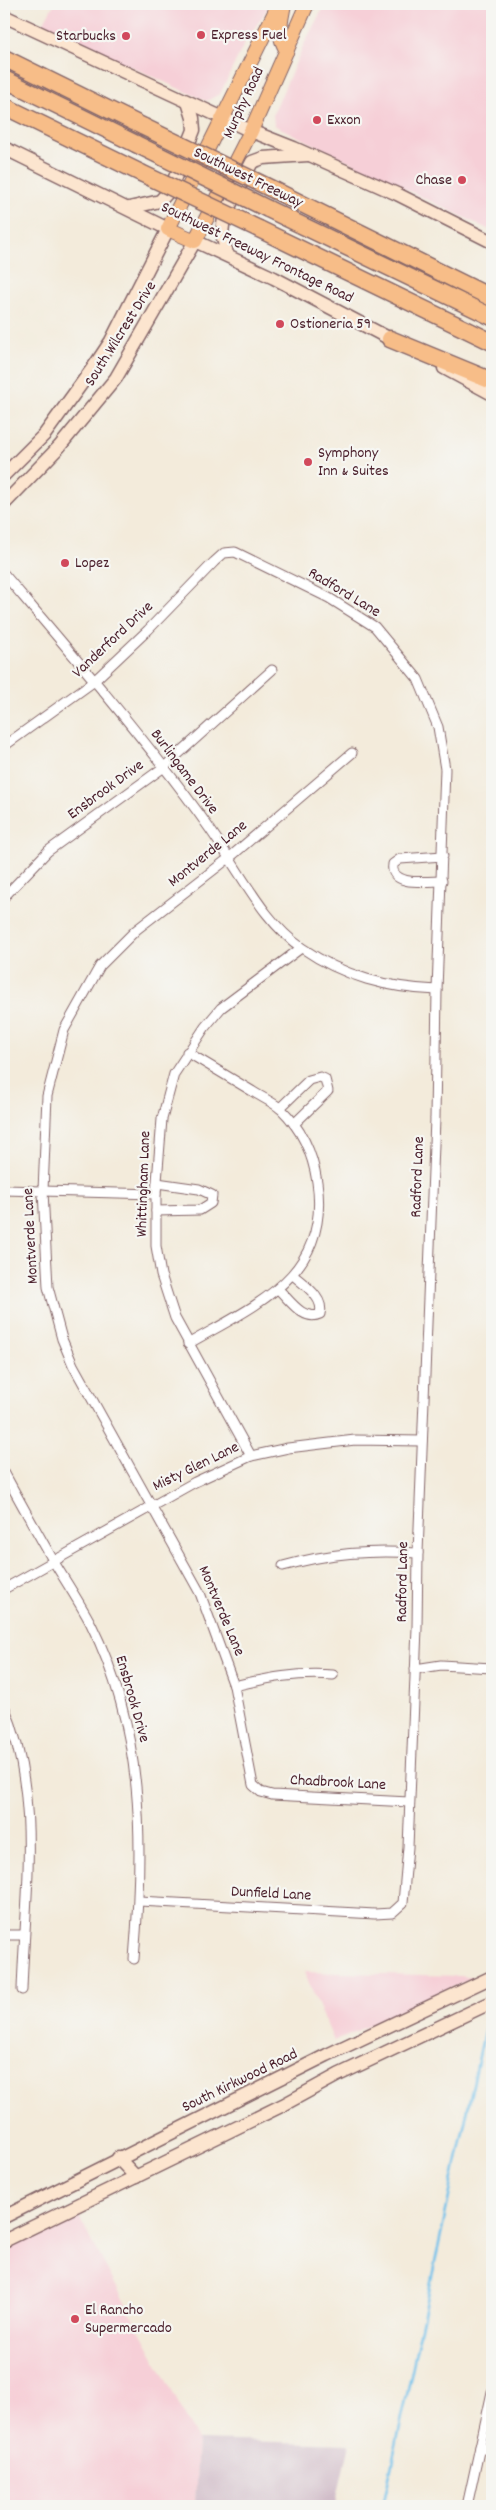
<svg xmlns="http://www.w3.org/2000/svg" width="496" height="2510" viewBox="0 0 496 2510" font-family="Dekko,sans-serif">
<rect width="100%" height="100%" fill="#f6f6f2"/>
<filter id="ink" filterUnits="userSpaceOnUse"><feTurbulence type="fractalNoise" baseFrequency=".02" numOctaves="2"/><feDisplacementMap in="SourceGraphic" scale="10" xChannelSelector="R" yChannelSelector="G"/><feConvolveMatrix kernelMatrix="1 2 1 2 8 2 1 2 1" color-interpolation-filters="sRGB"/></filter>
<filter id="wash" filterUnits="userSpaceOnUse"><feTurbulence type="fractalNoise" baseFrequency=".0096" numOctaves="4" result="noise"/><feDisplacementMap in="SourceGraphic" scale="20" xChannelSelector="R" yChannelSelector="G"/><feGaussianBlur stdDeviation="1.12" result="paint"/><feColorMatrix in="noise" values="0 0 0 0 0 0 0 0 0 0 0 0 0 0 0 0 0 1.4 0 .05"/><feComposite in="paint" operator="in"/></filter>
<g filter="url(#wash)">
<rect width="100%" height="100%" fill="#f3ebdb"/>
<g fill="#f6cfd7">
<polygon points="54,4 271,4 245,42 220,94 206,101 42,26"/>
<polygon points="325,4 492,4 492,231 274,125 273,114 304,44"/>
<polygon points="304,1972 461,1976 474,1978 334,2041"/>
<polygon points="75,2209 198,2440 195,2506 8,2506 4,2496 4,2250"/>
</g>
<polygon fill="#d1bdc9" points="198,2440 349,2444 335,2506 195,2506"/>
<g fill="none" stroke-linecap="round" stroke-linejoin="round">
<polyline stroke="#70c1eb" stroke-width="2.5" points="383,2506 487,2019"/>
</g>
</g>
<g filter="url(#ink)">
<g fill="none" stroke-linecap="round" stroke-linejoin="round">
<defs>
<g id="minor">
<path d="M4,574C66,647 129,720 186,796C201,816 216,837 229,858C250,890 270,926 302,948C344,977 388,988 437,990"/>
<polyline points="4,746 93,682 148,630 214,562 224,553 235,552 329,598 375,627 418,679 438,727 445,769 437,990 435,1119 418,1553 417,1628 408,1847 403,1903 392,1913 375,1914 139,1901"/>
<polyline points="352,753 229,858 136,930 100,966 64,1030 47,1096 43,1191 48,1287 62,1339 73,1365 200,1593 234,1686 253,1785 261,1792 272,1795 409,1802"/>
<path d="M442,881C428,881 389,887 393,864L400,859L443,856"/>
<polyline points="4,897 48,851 164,767 272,670"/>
<path d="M187,1052C209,1065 230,1078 252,1091C261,1097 273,1102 281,1109C302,1129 313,1155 317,1182C331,1276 255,1305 188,1344"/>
<polyline points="280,1108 309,1080 320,1077 325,1079 328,1091 294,1124"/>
<polyline points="4,1190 156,1194"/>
<polyline points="156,1211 200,1210 211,1203 212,1195 199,1189 157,1183"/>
<path d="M278,1289C289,1299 303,1322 320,1314C325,1298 304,1285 293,1275"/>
<polyline points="251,1456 175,1318 161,1275 156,1246 156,1194 162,1119 174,1074 205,1027 221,1008 301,948"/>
<path d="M4,1472C20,1502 37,1532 54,1562C66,1582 80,1603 91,1624C144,1731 144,1842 134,1959"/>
<path d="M283,1566C330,1553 369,1550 418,1553"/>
<polyline points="4,1589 195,1482 251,1456 288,1448 355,1440 422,1441"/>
<polyline points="415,1669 441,1665 492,1668"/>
<path d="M234,1686C268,1678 298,1672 333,1675"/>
<path d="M4,1706C42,1796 25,1895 22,1990"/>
<polyline points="4,1935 24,1935"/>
<polyline points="480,2447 492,2450"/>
<polyline points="467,2506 492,2392"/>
</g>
<g id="secondary">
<polyline points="4,16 251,131 294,148 397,194 492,242"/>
<polyline points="4,148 168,229 111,341 95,365 45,434 4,475"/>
<polyline points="129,208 160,201 170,190 194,130 193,118 188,102"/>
<polyline points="227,254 222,234 224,217 252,162 263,158 308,155"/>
<polyline points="444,368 492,394"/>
<polyline points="4,504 59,447 116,378 195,241 274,278 398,343"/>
<polyline points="118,2158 136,2177"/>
<polyline points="4,2217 327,2055 492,1977"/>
<polyline points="4,2241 283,2105 338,2075 492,2002"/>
</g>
<g id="primary">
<polyline points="279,4 168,229 195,241 251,131 307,4"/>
<path d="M284,4C281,21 276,35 287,50"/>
</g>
<g id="motorway">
<polyline points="4,58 144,127"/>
<polyline points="4,79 136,144"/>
<polyline points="4,106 141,173"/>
<polyline points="276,191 492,298"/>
<polyline points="268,209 492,317"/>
<polyline points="259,229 492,342"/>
<polyline points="390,339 492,381"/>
</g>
</defs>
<use href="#minor" stroke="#856669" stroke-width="11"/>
<use href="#secondary" stroke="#856669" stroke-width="15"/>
<use href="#primary" stroke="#856669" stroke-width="16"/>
<use href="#motorway" stroke="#856669" stroke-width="19"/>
<use href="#minor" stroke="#fff" stroke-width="9"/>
<use href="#secondary" stroke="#fce5cf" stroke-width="12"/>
<use href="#primary" stroke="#f7bd88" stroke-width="14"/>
<use href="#motorway" stroke="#f7bd88" stroke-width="16"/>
<defs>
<g id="motorway-bridge">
<polyline points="144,127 276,191"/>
<polyline points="136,144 268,209"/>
<polyline points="141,173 259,229"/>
</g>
</defs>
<use href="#motorway-bridge" stroke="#856669" stroke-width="19" stroke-linecap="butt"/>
<use href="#motorway-bridge" stroke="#f7bd88" stroke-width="16"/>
</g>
</g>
<g fill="#d1495b" stroke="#f6f6f2" stroke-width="2">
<circle cx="201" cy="35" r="5"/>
<circle cx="126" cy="36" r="5"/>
<circle cx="317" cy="120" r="5"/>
<circle cx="462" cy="180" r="5"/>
<circle cx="280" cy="324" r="5"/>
<circle cx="308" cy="462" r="5"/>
<circle cx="65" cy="563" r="5"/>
<circle cx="75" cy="2319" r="5"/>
</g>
<g text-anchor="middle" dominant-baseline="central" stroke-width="4.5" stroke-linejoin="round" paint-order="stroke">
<g font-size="16" fill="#4a1f2b" stroke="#f6f6f2" text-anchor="start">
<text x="211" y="35">Express Fuel</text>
<text x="116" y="36" text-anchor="end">Starbucks</text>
<text x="327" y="120">Exxon</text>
<text x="452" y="180" text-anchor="end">Chase</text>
<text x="290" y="324">Ostioneria 59</text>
<text x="318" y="453">Symphony<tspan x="318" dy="18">Inn &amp; Suites</tspan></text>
<text x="75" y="563">Lopez</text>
<text x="85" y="2310">El Rancho<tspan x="85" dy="18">Supermercado</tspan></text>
</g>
<g font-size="16" fill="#4a1f2b" stroke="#f6f6f2">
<text transform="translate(244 103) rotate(-65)">Murphy Road</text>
<text transform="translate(248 178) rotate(26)">Southwest Freeway</text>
<text transform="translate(257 253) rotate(26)">Southwest Freeway Frontage Road</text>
<text transform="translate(121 334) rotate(-58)">South Wilcrest Drive</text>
<text transform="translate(344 593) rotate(31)">Radford Lane</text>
<text transform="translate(113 640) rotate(-43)">Vanderford Drive</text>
<text transform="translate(184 772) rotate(53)">Burlingame Drive</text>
<text transform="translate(106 790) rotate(-36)">Ensbrook Drive</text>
<text transform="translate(208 854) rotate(-39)">Montverde Lane</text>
<text transform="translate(418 1177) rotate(-88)">Radford Lane</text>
<text transform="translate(144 1184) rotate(-88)">Whittingham Lane</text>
<text transform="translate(31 1236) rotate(-93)">Montverde Lane</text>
<text transform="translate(196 1467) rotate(-26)">Misty Glen Lane</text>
<text transform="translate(403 1582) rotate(-89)">Radford Lane</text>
<text transform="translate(221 1611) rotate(67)">Montverde Lane</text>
<text transform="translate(132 1699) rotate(74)">Ensbrook Drive</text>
<text transform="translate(338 1783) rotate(3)">Chadbrook Lane</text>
<text transform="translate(271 1894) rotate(3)">Dunfield Lane</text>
<text transform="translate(240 2081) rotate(-26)">South Kirkwood Road</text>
</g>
</g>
<rect width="496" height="2510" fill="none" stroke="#f6f6f2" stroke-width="20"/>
</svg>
